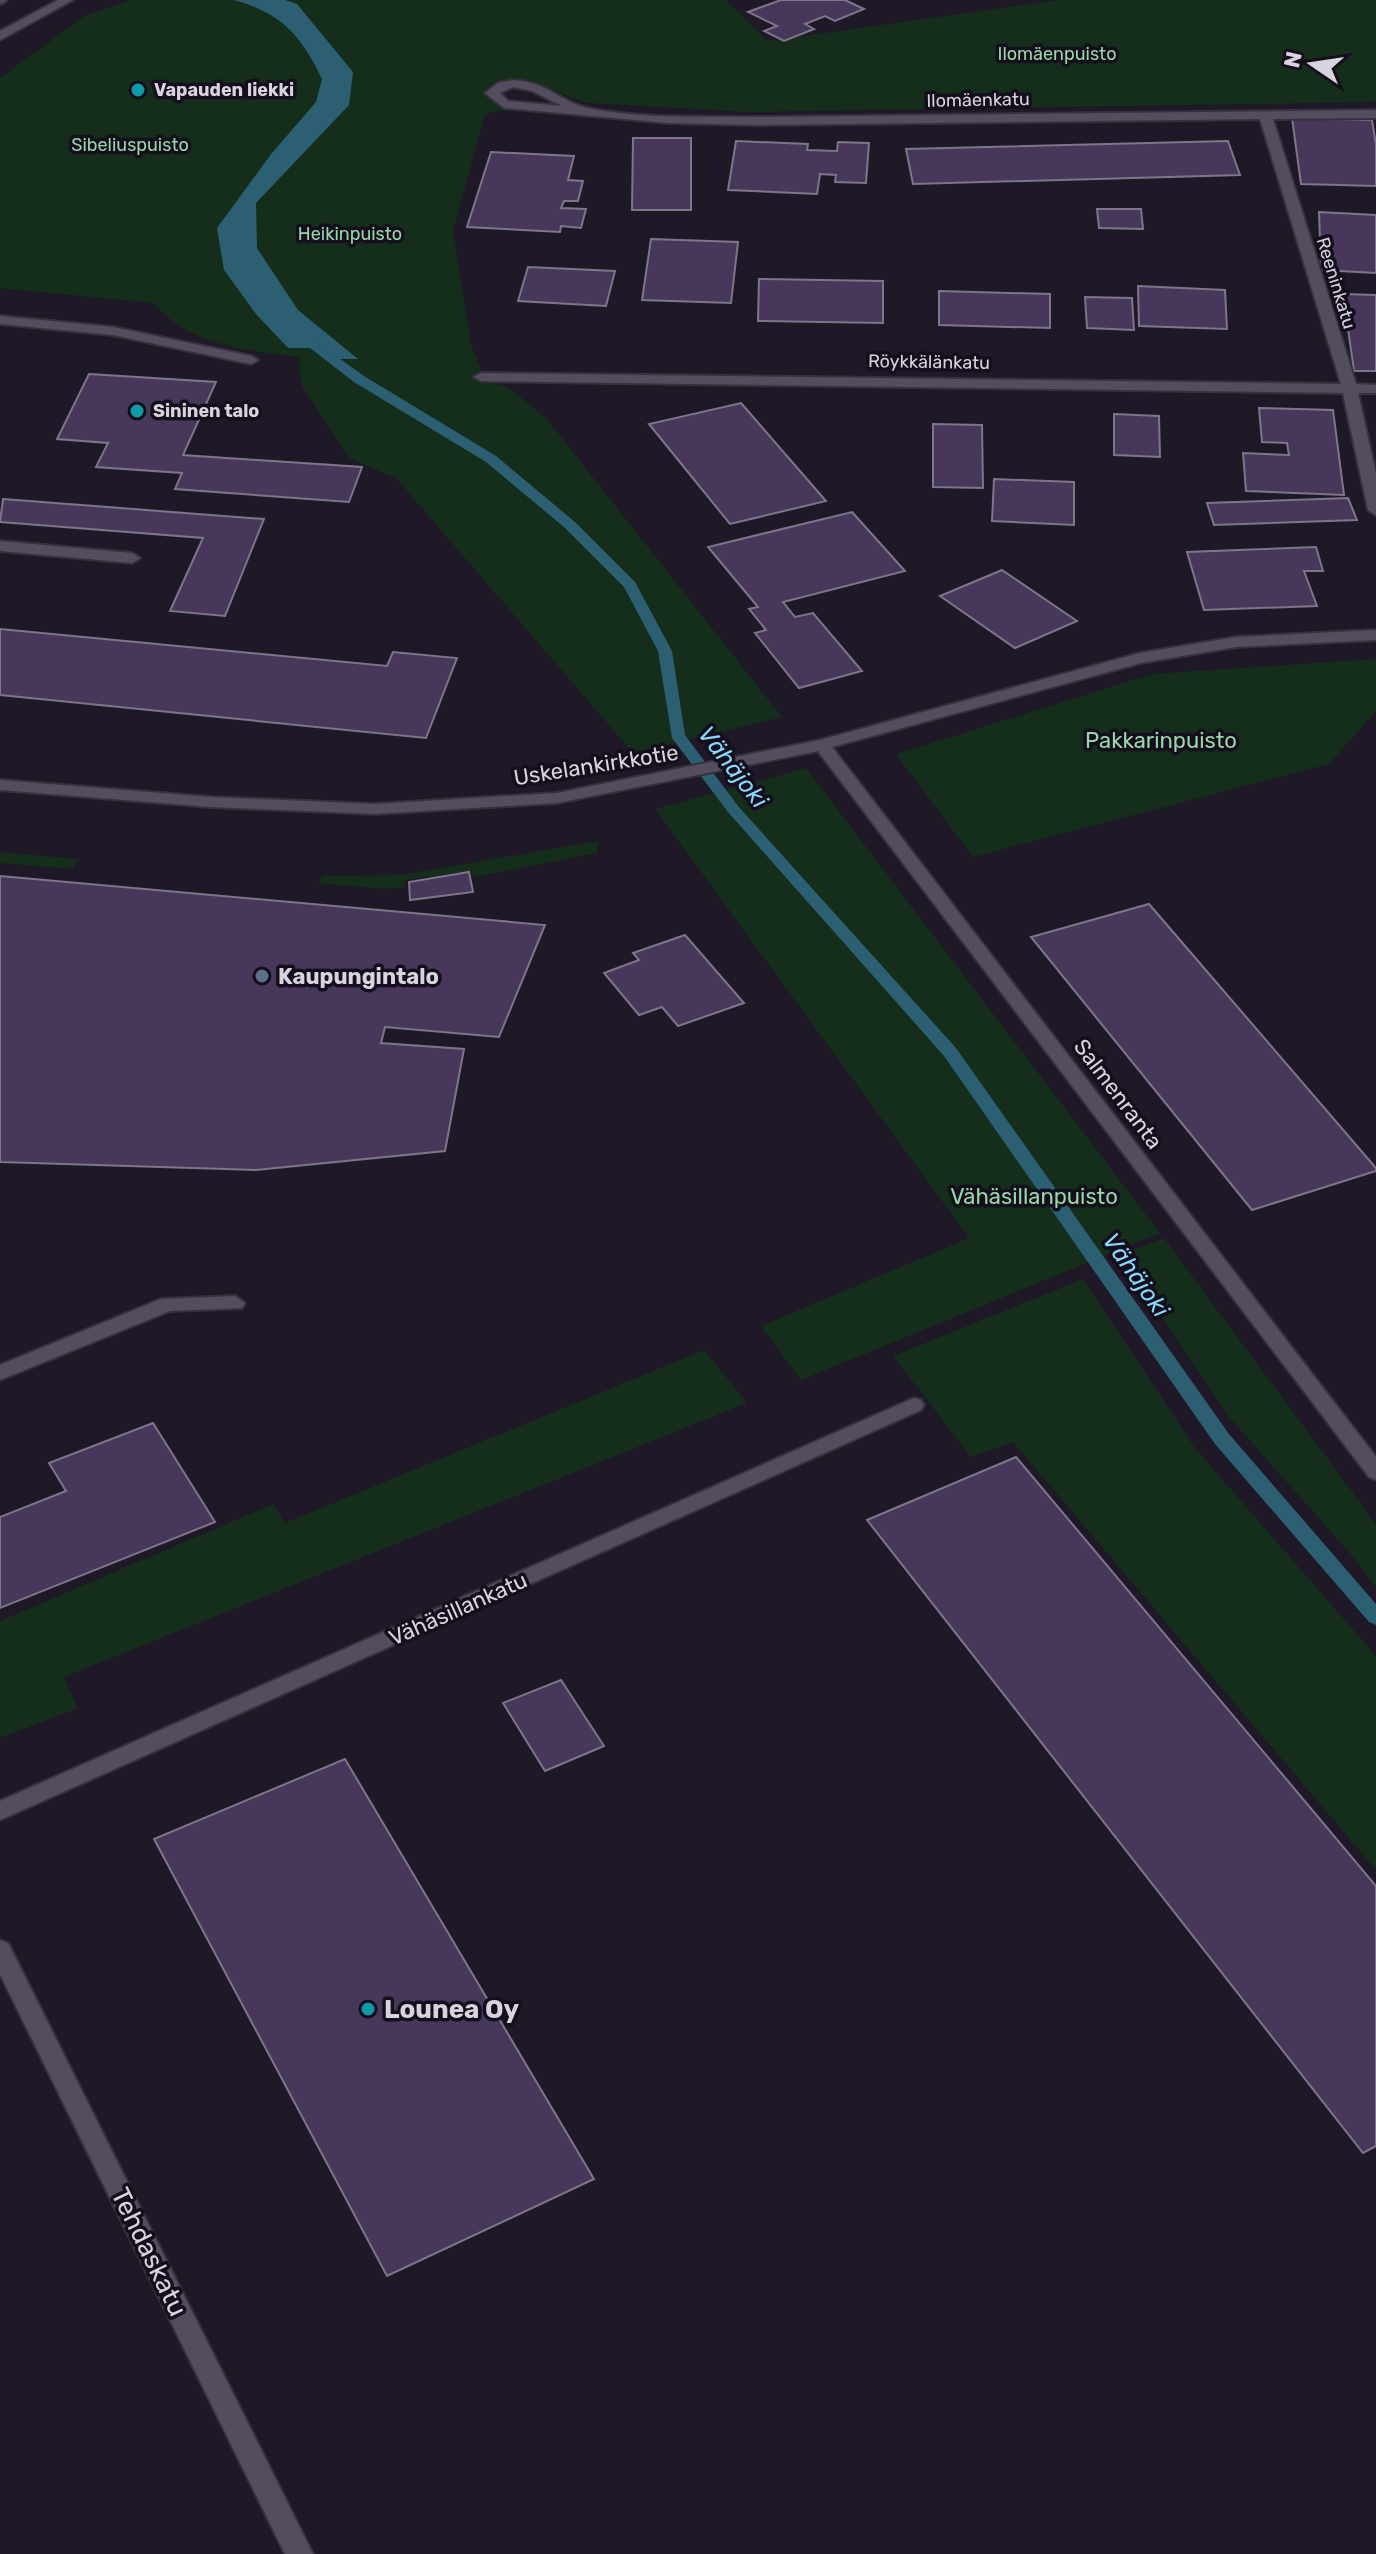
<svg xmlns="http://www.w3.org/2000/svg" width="1376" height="2554" viewBox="0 0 1376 2554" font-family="Rubik,sans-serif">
<rect width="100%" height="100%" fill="#1e1827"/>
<g fill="#142e1b">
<path d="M130,0H726L768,41L1059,0H1376V102L749,112L588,103L541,87L522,84L512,83L489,95L501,105L517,108L485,114L453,231L471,345L486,381L508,387L547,419L782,717L633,753L396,478L349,458L301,384L299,357C249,351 187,345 154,303L0,288V78L84,16Z"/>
<polygon points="1376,659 1376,711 1329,764 973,857 896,754 1152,674"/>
<polygon points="806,768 1160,1233 801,1380 761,1326 969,1238 655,809"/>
<polygon points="598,841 597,853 475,877 469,871 405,880 405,887 386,889 317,883 323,876 400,875"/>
<polygon points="0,853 0,852 78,859 72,869 0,863"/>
<polygon points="1164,1238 1376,1524 1376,1587 1348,1551 1228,1416 1120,1255"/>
<polygon points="1083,1279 1195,1448 1376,1656 1376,1870 1013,1442 971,1457 893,1356"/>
<polygon points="704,1350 747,1403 64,1677 78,1708 0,1738 0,1621 273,1504 285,1523"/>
</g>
<path fill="#2d5f73" d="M234,0H285L297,4L353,72L349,105L256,203L257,248L298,310L358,359H332L312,348H288L256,314L224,270L217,228L272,153L316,102L322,79C301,35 281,13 234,0Z"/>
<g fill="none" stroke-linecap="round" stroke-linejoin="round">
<polygon fill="#2d5f73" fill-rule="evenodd" points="315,341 364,376 496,456 575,522 635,582 672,651 685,735 738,806 956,1048 1229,1434 1376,1604 1376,1625 1369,1622 1215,1444 944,1056 728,812 672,738 658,651 624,587 565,528 486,462 354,382 310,348 310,342"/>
</g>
<g fill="#47385b" stroke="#7d7689" stroke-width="2">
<polygon points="781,0 845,0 864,9 835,21 825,16 805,24 814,29 784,41 764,31 777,26 748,12"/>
<polygon points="1292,118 1372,120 1376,145 1376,186 1301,184"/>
<polygon points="633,138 691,138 691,210 632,210"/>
<polygon points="736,141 808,144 807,150 837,151 838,142 869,143 866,183 835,182 836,175 820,174 817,194 728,190"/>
<polygon points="1228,141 1240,175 913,184 906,149"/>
<polygon points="491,152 574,156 568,180 583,181 578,201 564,201 561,208 586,209 581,228 561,226 560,232 467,227"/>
<polygon points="1097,209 1141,209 1143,229 1099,228"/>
<polygon points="1319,212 1376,215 1376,273 1321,270"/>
<polygon points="651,239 738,242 731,303 642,300"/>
<polygon points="528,267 615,271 606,306 518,301"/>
<polygon points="759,279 883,281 883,323 758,321"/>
<polygon points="1138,286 1225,290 1227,329 1139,326"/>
<polygon points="939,291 1050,294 1050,328 939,325"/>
<polygon points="1343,294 1376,295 1376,371 1354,371"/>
<polygon points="1085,297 1132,298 1134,330 1087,328"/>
<polygon points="89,374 216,382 183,455 362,467 349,502 175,489 182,473 96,467 108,443 57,439"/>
<polygon points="741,403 826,501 730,524 649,424"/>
<polygon points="1259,408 1333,410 1344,495 1246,491 1243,453 1289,455 1287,443 1262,442"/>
<polygon points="1114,414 1159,416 1160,457 1114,455"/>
<polygon points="933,424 982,425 983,488 933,487"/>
<polygon points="994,479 1074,482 1074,525 992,521"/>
<polygon points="1348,498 1357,520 1214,525 1207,503"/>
<polygon points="3,499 264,519 225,616 170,611 203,538 0,522"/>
<polygon points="852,512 905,571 783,602 795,617 813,613 862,671 799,688 755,633 766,630 749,609 758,607 708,547"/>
<polygon points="1316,547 1323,571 1304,571 1317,606 1204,610 1187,552"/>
<polygon points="1002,570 1077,621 1015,648 940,596"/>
<polygon points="0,629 387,666 393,652 457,658 426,738 0,695"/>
<polygon points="469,872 473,892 410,900 409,882"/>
<polygon points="0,876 545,925 499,1037 385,1027 381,1043 464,1049 445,1151 256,1170 0,1162"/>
<polygon points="1149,904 1376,1168 1376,1171 1252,1210 1031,937"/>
<polygon points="685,935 744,1003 678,1026 662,1007 639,1015 604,973 639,960 633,953"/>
<polygon points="153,1423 215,1522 0,1608 0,1517 66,1491 49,1463"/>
<polygon points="1016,1457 1376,1886 1376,2146 1363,2153 867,1520"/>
<polygon points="561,1680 604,1746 545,1771 503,1703"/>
<polygon points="345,1759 594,2179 387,2276 154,1839"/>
</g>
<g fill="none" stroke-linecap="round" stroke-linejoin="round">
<defs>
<g id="lane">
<polygon points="0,541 132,553 140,558 132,563 0,551"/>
<polygon points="235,1296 245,1303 242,1308 170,1311 0,1380 0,1365 161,1299"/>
</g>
<g id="street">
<path d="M513,80C548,82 562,103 588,108C641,119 701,116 755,117L1376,110V118L1273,119L1356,384L1376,385V393H1358L1376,474V515L1368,510L1343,393L481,381L474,377L481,373L1341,384L1260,119L755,125L668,123L504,108L485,93L498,83ZM513,87L532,91L562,106L508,101L500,93Z"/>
<polygon points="0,316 113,327 251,356 258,360 251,364 113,335 0,324"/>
<polygon points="1376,630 1376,640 1236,647 1141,663 832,747 1376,1457 1376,1480 1369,1477 818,751 557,803 375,814 211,807 0,790 0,780 211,797 375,804 557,793 820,740 1140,653 1236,637"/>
<polygon points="914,1398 921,1400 924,1405 921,1410 0,1820 0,1801"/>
</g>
<g id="secondary">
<polygon points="0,0 7,0 1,4"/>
<polygon points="58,0 73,0 0,40 0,31"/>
<polygon points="0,1940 8,1943 313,2554 285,2554 0,1974"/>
</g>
</defs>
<use href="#lane" stroke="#36323d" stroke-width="4"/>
<use href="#street" stroke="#36323d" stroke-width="4"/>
<use href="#secondary" stroke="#36323d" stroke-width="4"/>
<use href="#lane" fill="#544d5f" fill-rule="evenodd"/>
<use href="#street" fill="#544d5f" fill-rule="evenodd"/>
<use href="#secondary" fill="#544d5f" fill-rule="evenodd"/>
</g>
<g fill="#0f9aa8" stroke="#150f1d" stroke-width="3">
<circle cx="138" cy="90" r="8"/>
<circle cx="137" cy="411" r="8"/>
<circle cx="368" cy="2009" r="8"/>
</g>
<circle fill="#5c6f8a" stroke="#150f1d" stroke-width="3" cx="262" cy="976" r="8"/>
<g text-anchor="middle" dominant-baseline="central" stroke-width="7" stroke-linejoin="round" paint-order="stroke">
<g font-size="18" fill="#98d7a7" stroke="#150f1d">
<text x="1057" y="54">Ilomäenpuisto</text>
<text x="130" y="145">Sibeliuspuisto</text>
<text x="350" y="234">Heikinpuisto</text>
</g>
<g font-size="18" font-weight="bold" fill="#d8d4de" stroke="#150f1d" text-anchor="start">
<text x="154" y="90">Vapauden liekki</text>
<text x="153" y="411">Sininen talo</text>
</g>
<g font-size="18" fill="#d8d4de" stroke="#150f1d">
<text transform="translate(978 100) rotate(-1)">Ilomäenkatu</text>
<text transform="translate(1336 283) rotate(73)">Reeninkatu</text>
<text transform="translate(929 362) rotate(1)">Röykkälänkatu</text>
</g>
<g font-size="22" fill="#98d7a7" stroke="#150f1d">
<text x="1161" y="740">Pakkarinpuisto</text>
<text x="1034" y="1196">Vähäsillanpuisto</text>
</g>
<g font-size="22" fill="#d8d4de" stroke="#150f1d">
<text transform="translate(596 765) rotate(-9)">Uskelankirkkotie</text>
<text transform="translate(1118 1094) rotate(53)">Salmenranta</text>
<text transform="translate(458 1609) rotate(-24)">Vähäsillankatu</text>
</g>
<g font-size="22" font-weight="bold" fill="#d8d4de" stroke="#150f1d" text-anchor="start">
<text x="278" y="976">Kaupungintalo</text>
</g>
<g font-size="24" font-style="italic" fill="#87d8fa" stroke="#150f1d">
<text transform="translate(733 767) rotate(52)">Vähäjoki</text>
<text transform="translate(1136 1275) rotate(55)">Vähäjoki</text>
</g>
<g font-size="26" font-weight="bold" fill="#d8d4de" stroke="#150f1d" text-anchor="start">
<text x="384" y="2009">Lounea Oy</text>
</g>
<g font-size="26" fill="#d8d4de" stroke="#150f1d">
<text transform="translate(149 2252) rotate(64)">Tehdaskatu</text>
</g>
</g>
<g transform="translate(1312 64) rotate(283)" stroke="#150f1d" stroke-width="6" paint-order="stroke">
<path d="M0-6L14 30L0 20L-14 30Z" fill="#d8d4de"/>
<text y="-12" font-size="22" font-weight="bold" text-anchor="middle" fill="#d8d4de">N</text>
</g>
</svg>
